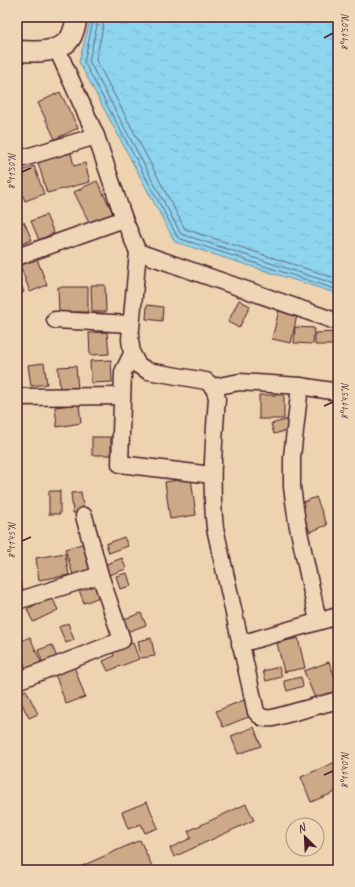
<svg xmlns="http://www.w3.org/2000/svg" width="355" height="887" viewBox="0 0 355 887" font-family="Caveat,sans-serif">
<defs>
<pattern id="water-ripples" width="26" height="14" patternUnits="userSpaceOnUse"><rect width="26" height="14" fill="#8dd4ee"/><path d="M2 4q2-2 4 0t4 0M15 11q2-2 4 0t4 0" fill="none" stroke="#7bb6cc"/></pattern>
</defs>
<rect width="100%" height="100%" fill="#edd3af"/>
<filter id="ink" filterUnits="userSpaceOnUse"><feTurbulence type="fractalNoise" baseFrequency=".025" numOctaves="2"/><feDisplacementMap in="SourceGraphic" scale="8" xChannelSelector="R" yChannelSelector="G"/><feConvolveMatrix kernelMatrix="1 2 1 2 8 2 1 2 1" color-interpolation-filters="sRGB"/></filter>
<g filter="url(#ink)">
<polygon fill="url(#water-ripples)" stroke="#728ca0" points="91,17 338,17 338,294 175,242 79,62"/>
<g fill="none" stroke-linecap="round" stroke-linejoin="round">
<g stroke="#656779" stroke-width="1">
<polyline points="94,17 84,62 178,238 338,290"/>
<polyline points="99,17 89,61 181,234 338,285"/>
<polyline points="105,17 96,60 185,229 338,279"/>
</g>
</g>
<g fill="#cca987" stroke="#4a1f2b">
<polygon points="60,92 78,128 55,139 38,103"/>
<polygon points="71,153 74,166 85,163 90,182 47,193 38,162"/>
<polygon points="34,166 44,194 25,201 17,181 17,173"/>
<polygon points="97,181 115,217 92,228 74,192"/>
<polygon points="46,215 54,233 39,240 31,221"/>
<polygon points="24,222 32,240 17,246 17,224"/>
<polygon points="37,259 47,285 30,292 20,265"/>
<polygon points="19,280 24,292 17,295 17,281"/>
<polygon points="91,285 105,285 106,312 92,312"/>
<polygon points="58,287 88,287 88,312 59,312"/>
<polygon points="239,300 250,306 239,328 228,322"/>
<polygon points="147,305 163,307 162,321 146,319"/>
<polygon points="279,310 297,315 291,343 272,339"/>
<polygon points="295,327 314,328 313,344 294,343"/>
<polygon points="107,332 109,354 90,355 89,333"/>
<polygon points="337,332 337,345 315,345 315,333"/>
<polygon points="111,360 112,382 91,383 90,361"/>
<polygon points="44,363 47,384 31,386 28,365"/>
<polygon points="76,366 78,389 60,391 58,367"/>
<rect x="259" y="395" width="25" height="24"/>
<polygon points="79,404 81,423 57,427 55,407"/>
<polygon points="289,419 292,429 274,434 271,424"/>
<rect x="92" y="437" width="19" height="18"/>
<polygon points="17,457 18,457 20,480 17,480"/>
<polygon points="191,478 196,515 170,519 165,482"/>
<polygon points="17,483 18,483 20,508 17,508"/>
<rect x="49" y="491" width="11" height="23"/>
<polygon points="81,492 84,512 73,513 71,493"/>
<polygon points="316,497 327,525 310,532 299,504"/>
<polygon points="124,537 128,546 109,553 106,544"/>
<polygon points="85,543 94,572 74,578 65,549"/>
<polygon points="65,553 69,575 39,580 36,558"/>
<polygon points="122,558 126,569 106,576 102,566"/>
<polygon points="17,573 24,593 17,596"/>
<polygon points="127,573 131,586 120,589 116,576"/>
<polygon points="100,582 105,595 84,603 79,590"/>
<polygon points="52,597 58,610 33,622 27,609"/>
<polygon points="141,613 146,625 127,632 122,620"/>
<polygon points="68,623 74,640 66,643 59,627"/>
<polygon points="30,637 43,667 28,673 17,648 17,643"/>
<polygon points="151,638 155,656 141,658 138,641"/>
<polygon points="298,638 305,668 284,672 277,643"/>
<polygon points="133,643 139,659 108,671 103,661 114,656 112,651"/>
<polygon points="52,645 57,658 43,664 38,650"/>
<polygon points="329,662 338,685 338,692 316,701 304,671"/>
<polygon points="74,666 85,697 66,704 55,674"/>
<polygon points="279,667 282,677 266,681 263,671"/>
<polygon points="301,677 303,686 287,691 284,681"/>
<polygon points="26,690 38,714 29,718 17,694"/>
<polygon points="244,700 251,716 223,727 216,711"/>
<polygon points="254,727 261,746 238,754 231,736"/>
<polygon points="338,761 338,791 311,802 301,777"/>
<polygon points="147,802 158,828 145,833 141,824 128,829 122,812"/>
<polygon points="246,804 254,820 174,857 170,848 191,838 188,831"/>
<polygon points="140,840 153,868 148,870 84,870 82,866"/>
</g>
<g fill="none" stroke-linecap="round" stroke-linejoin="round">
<defs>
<g id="minor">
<path d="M57,49L96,136L124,219L138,252L130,339L132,354L138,365L148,371L206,381C213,386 215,389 217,398C214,441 210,484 215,528L256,712C261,718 265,719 273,718L338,700"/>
<polyline points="17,160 96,136"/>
<polyline points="138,252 338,322"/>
<polyline points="17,257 124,219"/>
<polyline points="55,320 131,324"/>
<polyline points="132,354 123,372 120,464 212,475"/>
<polyline points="300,386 292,457 292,487 297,522 318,621"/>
<polyline points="213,387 240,382 300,386 338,392"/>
<polyline points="17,397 122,396"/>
<polyline points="17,601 100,575"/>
<polyline points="240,644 338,616"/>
<polyline points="17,681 122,640 100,575 84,516"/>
</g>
<path id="tertiary" d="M17,51C35,52 63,54 72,35C74,30 76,23 77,17"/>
</defs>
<use href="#minor" stroke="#4a1f2b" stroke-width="19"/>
<use href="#tertiary" stroke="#4a1f2b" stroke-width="23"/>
<use href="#minor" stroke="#eed6b6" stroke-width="16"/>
<use href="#tertiary" stroke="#eed6b6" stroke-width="20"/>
</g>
</g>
<path fill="none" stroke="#4a1f2b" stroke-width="1.5" d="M324,38L333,33M22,172L31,168M324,406L333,402M22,541L31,537M324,775L333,771"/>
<rect width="355" height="887" fill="none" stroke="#eed6b6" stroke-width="44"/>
<g transform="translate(305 837) rotate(336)"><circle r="19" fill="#eed6b6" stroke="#ac8d7e"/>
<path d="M0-3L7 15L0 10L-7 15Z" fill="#4a1f2b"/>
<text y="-6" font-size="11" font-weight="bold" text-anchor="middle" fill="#4a1f2b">N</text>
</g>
<rect x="22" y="22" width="311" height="843" fill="none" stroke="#4a1f2b" stroke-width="1.5"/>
<g font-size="10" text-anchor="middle" fill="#4a1f2b">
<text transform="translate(344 33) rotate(-90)" y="4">8°11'50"N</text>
<text transform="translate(11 172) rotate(-90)" y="4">8°11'50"N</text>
<text transform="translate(344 402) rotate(-90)" y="4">8°11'45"N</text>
<text transform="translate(11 541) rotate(-90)" y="4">8°11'45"N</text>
<text transform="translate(344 771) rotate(-90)" y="4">8°11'40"N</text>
</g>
</svg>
